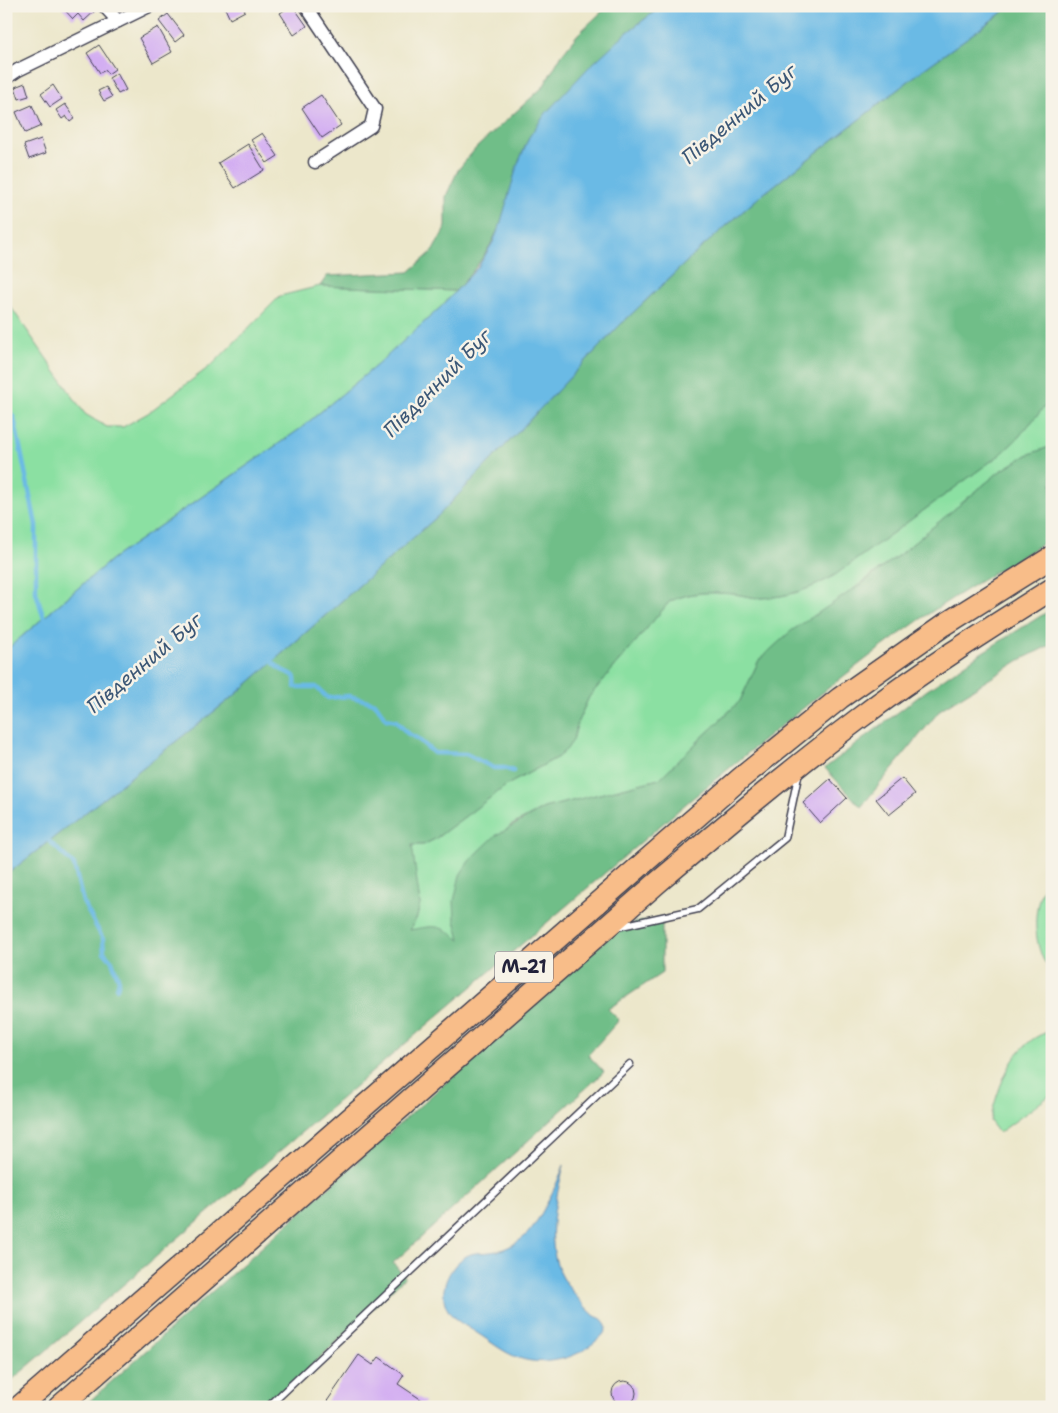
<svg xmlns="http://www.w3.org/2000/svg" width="1058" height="1413" viewBox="0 0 1058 1413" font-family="'Shantell Sans',sans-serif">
<rect width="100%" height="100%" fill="#f7f3e8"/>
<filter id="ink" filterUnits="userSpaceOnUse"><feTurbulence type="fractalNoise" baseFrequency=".02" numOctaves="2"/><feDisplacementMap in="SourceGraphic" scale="10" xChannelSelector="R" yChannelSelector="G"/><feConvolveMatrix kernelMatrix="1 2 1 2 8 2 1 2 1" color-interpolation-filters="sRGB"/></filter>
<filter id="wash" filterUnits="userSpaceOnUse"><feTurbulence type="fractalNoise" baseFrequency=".0096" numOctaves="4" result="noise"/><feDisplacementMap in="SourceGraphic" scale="20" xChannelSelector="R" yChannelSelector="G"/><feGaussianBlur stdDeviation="1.12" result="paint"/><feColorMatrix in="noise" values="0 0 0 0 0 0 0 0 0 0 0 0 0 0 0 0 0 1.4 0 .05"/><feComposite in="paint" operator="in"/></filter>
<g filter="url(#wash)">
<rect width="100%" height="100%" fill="#ece7cb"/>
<g fill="#8be0a2" stroke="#56816e">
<polygon points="320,286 456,291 442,306 377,365 300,429 112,559 6,650 6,300 85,414 107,427 123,427 148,413 213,364 280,296"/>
<path d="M1052,398V446L1027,455L999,472L904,551L759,660L740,701L659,779L544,808L510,826L455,920L461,941L410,930L417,917L420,904L411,845H423L435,839L507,785L558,757L573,740L578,721L589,697L670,601C694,591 708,592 734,594C743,595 752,598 761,598C788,597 812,589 835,575L1001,454L1016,440Z"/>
<path d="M1052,872V972C1049,968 1045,963 1043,959C1031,932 1034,895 1052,872Z"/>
<path d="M1052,1031V1094L999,1133L990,1121C998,1088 1013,1039 1052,1031Z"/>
</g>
<g fill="#70be88" stroke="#497062">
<path d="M608,6H662L625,34L500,225C488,253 476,268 456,291L320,286L327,276L409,272L432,252L446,227V196L458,170L476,148L543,87L562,54L578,34Z"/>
<path d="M1011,6H1052V398L1016,440L1001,454L835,575C812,589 788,597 761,598C752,598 743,595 734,594C708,592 694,591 670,601L589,697L578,721L573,740L567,749L558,757L507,785L435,839L423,845H412L420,904L417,917L410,930C436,925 439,924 460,940L455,920L454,901L460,875L469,861L495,836L544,808L659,779L740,701L759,660L791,631L860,585L904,551L999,472L1027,455L1052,446V538C1001,569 949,598 901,633C828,686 758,745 688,802L6,1385V875L235,695L439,515L619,326L701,248L758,198L924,69Z"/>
<polygon points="1052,609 1052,644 1020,660 941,709 861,807 825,768 926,691 978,655"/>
<polygon points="662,917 662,973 608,1009 619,1020 588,1055 604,1072 393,1263 405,1277 268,1407 83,1407 621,926"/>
</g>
<g fill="#6abae5" stroke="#466e90">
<polygon points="662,6 1011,6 924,69 758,198 701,248 619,326 439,515 235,695 6,875 6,650 112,559 300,429 377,365 442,306 478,267 493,242 500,225 517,166 529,137 546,113 588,68 625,34"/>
<path d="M564,1165C556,1199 545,1238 560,1272C565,1284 585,1308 595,1316C599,1318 602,1318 604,1322C606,1324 606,1326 606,1329C604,1336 596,1341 591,1345C573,1360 541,1366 519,1358C504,1353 490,1341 477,1333C467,1326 454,1321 448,1310C436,1291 451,1261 471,1254C477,1252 484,1253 490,1252C503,1251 514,1245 524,1237C539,1224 557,1184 564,1165Z"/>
</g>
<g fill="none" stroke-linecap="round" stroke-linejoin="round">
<g stroke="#6abae5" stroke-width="4.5">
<polyline points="6,407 14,418 36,525 36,592 45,622"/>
<path d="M269,658C273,662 277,667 282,670C291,675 297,672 295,687H316L328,698L349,696L375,703L386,719L396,721L407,733L418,739L434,753L466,754L494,768H504L513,771"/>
<polyline points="45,837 74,865 83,902 103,939 104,952 112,961 119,980 117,988"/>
</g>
</g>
<g id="blocks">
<g fill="#d3aef2">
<polygon points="61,6 92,6 96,10 84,21 78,14 73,19"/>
<polygon points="224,6 243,6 245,11 230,19"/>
<polygon points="291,6 293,6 307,26 294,35 280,13"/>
<polygon points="168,14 184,35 175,42 159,21"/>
<polygon points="158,27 172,52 153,63 139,38"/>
<polygon points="99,45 115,69 108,74 105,70 100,73 87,53"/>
<polygon points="117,73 126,90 118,94 109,78"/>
<polygon points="25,83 29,96 19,99 15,87"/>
<polygon points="53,85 62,99 50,107 41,94"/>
<polygon points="106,87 112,97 104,101 98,91"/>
<polygon points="321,95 341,125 322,138 302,108"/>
<polygon points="65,104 75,118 70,122 66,116 62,119 56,110"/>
<polygon points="32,105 41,126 25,133 16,112"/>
<polygon points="262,133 278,156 267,163 251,140"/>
<polygon points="41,139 46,153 29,159 24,145"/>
<polygon points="248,144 264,170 235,188 218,163"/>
<polygon points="902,778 915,794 889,815 876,799"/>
<polygon points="830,779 847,798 820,823 803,803"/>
<polygon points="359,1355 373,1365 379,1357 404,1375 398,1384 425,1402 422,1407 323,1407"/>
<circle cx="624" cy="1393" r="12"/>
</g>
</g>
</g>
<g filter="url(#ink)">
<use href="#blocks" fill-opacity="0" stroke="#404051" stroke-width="1"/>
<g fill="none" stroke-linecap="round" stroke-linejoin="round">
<defs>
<g id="service">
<polyline points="617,927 698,909 785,838 799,772"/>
<polyline points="268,1407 630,1064"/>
</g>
<g id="minor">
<polyline points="104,6 118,21"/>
<polyline points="306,6 375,109 371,126 315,162"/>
<polyline points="6,78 18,70 149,6"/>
</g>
<g id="trunk">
<polyline points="19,1407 741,778 840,698 944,625 1052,557"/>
<path d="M59,1407L657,883C723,827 788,772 857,720C919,673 985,631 1052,589"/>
</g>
</defs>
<use href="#service" stroke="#404051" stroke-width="9"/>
<use href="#minor" stroke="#404051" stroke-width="15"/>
<use href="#trunk" stroke="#404051" stroke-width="24"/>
<use href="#service" stroke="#fff" stroke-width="6"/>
<use href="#minor" stroke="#fff" stroke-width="12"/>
<use href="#trunk" stroke="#f8bd89" stroke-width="21"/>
</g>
</g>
<g text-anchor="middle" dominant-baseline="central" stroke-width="5" stroke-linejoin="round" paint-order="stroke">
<rect fill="#f7f3e8" stroke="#62616f" stroke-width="1" x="495" y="951.5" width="58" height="31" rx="4"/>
<g font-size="18" font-weight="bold" fill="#22223b">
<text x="524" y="967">М-21</text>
</g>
<g font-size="20" font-style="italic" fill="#3b5776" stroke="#f7f3e8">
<text transform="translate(739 114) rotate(-40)">Південний Буг</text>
<text transform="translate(437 383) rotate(-45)">Південний Буг</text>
<text transform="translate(144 663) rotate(-40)">Південний Буг</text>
</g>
</g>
<rect width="1058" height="1413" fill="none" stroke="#f7f3e8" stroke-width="25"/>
</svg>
